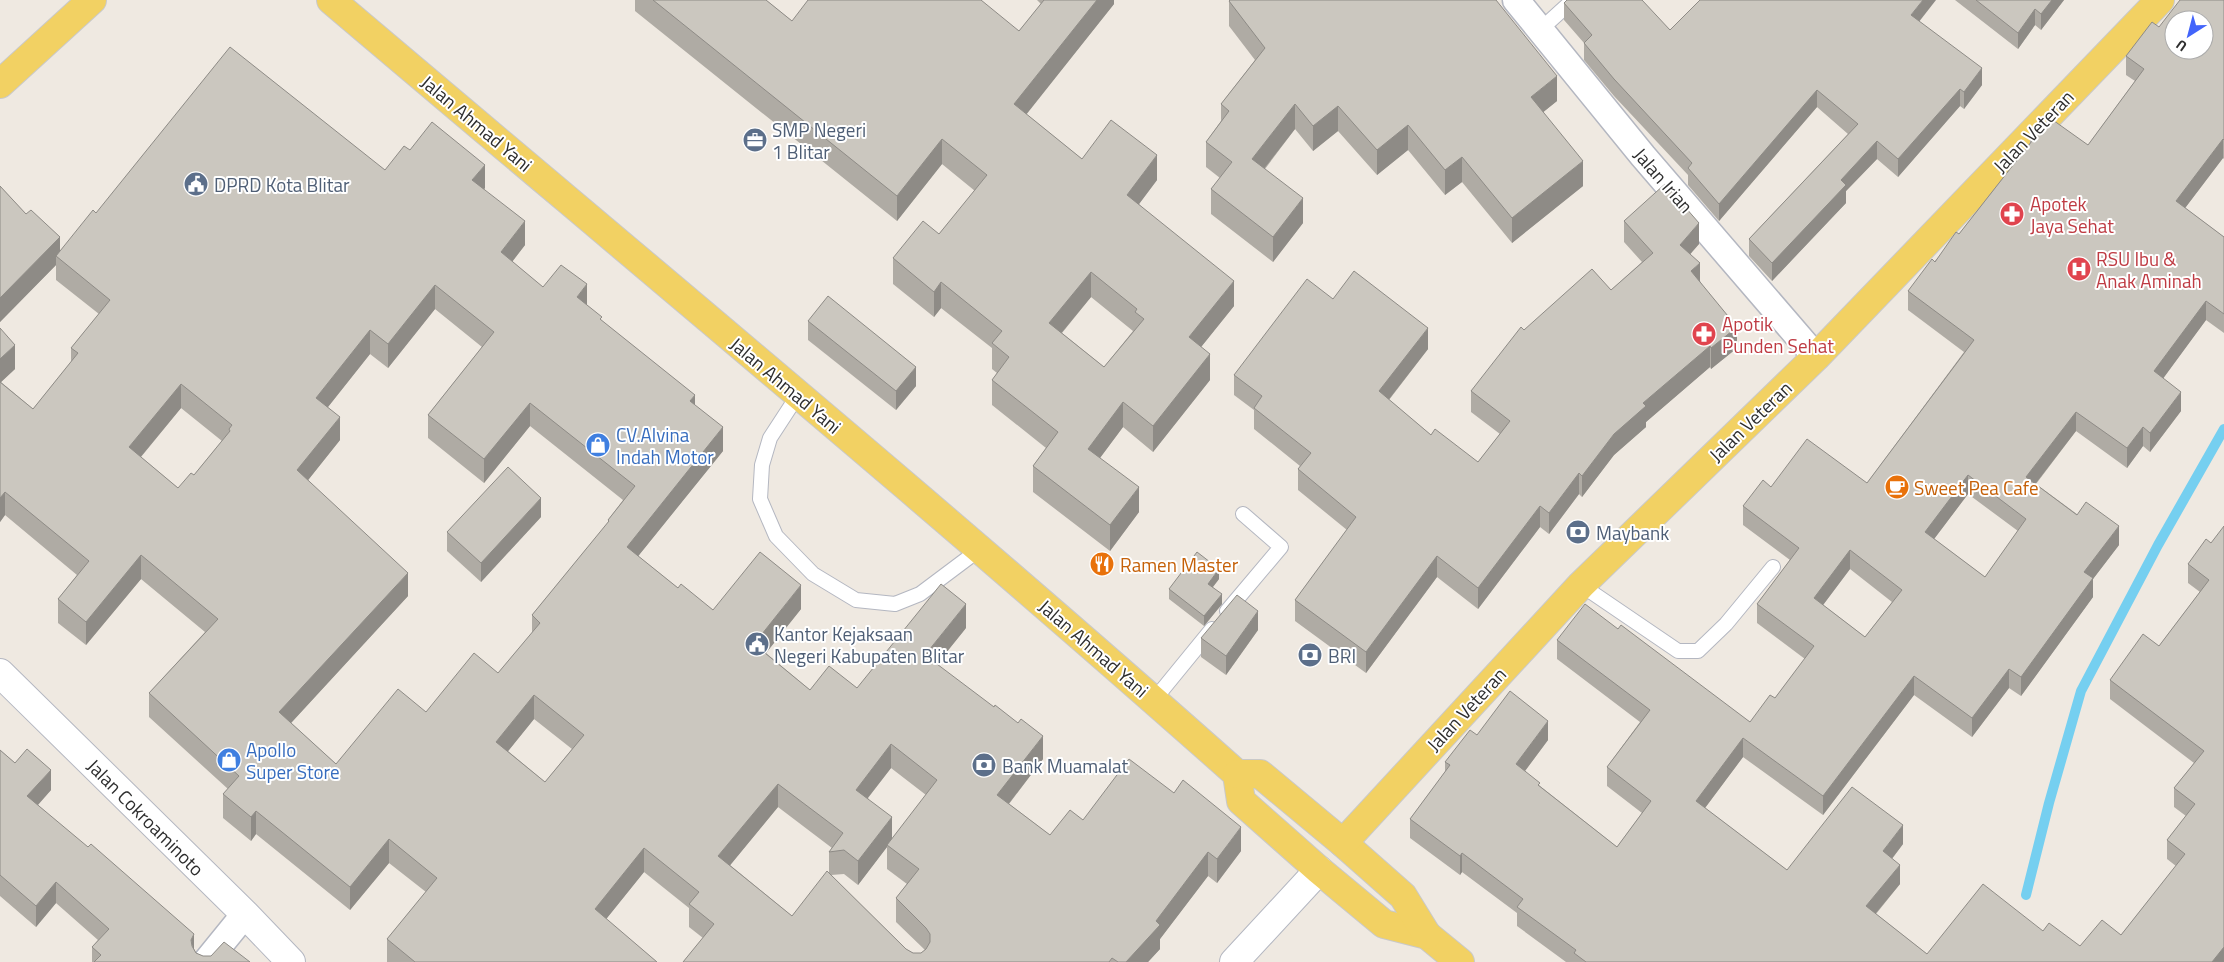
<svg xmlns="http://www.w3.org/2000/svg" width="2224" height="962" viewBox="0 0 2224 962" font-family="'Titillium Web',sans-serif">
<rect width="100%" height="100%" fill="#efe9e1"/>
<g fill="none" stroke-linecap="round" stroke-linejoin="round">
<polyline stroke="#75cff0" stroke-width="10" points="2026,895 2049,803 2081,691 2158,545 2224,429"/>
<defs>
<g id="lane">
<polyline points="1540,30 1573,0"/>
<polyline points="798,395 770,438 762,465 760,499 776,536 813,574 856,600 895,604 920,594 980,549"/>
<polyline points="1581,585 1678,651 1698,651 1726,624 1773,567"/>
<polyline points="1227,611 1281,547 1243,514"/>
<polyline points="1154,700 1212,629"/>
</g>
<g id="street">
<polyline points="1516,0 1643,156 1816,357"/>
<polyline points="206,962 245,914"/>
</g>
<g id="secondary">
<polyline points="0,673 245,914 291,962"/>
<polyline points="1234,962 1319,870"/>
</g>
<g id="primary">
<path d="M331,0C634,257 940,510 1237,774L1241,801L1319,870L1384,924L1427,935L1460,962"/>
<polyline points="0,84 92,0"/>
<polyline points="1237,774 1260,774 1343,843 1403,896 1427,935"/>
<polyline points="1343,843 1581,585 1816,357 2160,0"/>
</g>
</defs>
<use href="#lane" stroke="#b4b7c1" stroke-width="16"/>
<use href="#street" stroke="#b4b7c1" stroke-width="29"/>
<use href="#secondary" stroke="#b4b7c1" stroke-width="30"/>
<use href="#primary" stroke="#c9c9c9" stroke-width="30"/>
<use href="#lane" stroke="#fff" stroke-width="14"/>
<use href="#street" stroke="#fff" stroke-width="26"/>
<use href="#secondary" stroke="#fff" stroke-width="28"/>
<use href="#primary" stroke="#f2d163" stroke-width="28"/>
</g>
<g fill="#afaba4" fill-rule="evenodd">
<path d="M635,0H766L792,21L1019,31L1041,4L1037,0H1114V4L1026,114L1082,159L1157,180L1139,204L1234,306L1201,347L1210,380L1153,452L1123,427L1100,458L1139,512L1110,551L1033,492V466L1046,448L992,405V380L997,373L992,369V348L941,308L934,317L893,284V258L939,234L975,191L942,164L897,221L635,11ZM1091,297L1133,331L1104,367L1062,333Z"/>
<polygon points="1955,0 2064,0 2041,30 2035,25 2018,49"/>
<path d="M2224,0V159L2223,158L2185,208L2224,237V333L2206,320L2163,378L2181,411L2150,452L2143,446L2127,468L2076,431L2036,484L2119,545L2093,579V597L2021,696L2009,688L1972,737L1914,695L1823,815L1743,757L1705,808L1787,870L1903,844L1892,859L1900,884L1876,914L1927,954L2043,931L2080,946L2121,935L2176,866L2167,859V840L2186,816L2174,807V788L2194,763L2110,699V680L2159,646L2200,592L2188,583V564L2211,543L2224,962H1566L1517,926V913L1462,872L1460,875L1410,838V819L1445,772V762L1477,735L1548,740L1525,771L1540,786L1617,847L1642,813L1607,786V767L1640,722L1557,659V640L1618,629L1750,722L1775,698L1805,659L1757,623V604L1790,560L1743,525V506L1771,487L1867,483L1964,352L1908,310V291L1959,234L2030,143V140L2088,145L2135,81L2126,75V56L2159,27ZM1968,494L2018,531L1985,577L1934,539ZM1850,569L1892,602L1865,637L1823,605Z"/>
<polygon points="1229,1 1557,101 1543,112 1583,186 1512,243 1462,182 1445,195 1408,150 1377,175 1338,131 1313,151 1295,129 1265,169 1303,223 1273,262 1211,214 1211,189 1220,178 1206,167 1206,142 1221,121 1221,104 1255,60 1229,26"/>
<polygon points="1564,3 1670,30 1919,21 1982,85 1964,109 1960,106 1898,177 1877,159 1846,191 1846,203 1772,281 1749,256 1749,239 1848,134 1817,107 1719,221 1688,185 1688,175 1614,96 1584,60 1584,43 1564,20"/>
<path d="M410,150L485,188L484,189L525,245L512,262L543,287L587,305L602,321L695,405L723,451L638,556L678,588L713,610L801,609L766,653L810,690L857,688L966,628L937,664L1043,759L1009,804L1050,835L1083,820L1241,851L1217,883L1208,876L1160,939V949L1148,962H683L703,938L689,927V908L644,872L606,919L657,962H387V939L426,892L389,863L350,910L256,834L251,841L223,818V794L228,789L149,717V693L205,632L141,579L86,645L58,623V599L77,575L5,515L0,522V328L15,369L1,382L33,409L71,362V348L99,314L56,280V265L0,322V186L60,251L96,213L385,170ZM435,309L482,347L428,415V438L484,483L530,426L623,500L608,520V523L532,615V633L498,673L426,712L336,764L291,723L408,596L308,480L340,440L328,407L370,354L388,368ZM181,408L222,441L194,475L178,488L141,457ZM534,719L572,749L545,782L508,751ZM891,768L926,795L892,839L868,798ZM778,807L832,848L829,852V873L792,916L730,865ZM887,847V869L907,884L896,898V922L925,950L921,953H913L906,949L831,875L844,874L858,885Z"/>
<polygon points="1624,221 1699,244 1690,254 1700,281 1737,348 1711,369 1710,367 1646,422 1646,427 1614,455 1582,497 1579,494 1549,534 1540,527 1478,609 1437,577 1366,673 1295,621 1295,600 1347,530 1298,490 1298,469 1300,466 1254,429 1254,410 1234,395 1234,375 1333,299 1428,349 1389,400 1431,435 1478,462 1500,434 1471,412 1471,391 1524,330 1611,290 1642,262 1624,242"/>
<polygon points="808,321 916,386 896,410 808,340"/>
<polygon points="541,517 481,582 447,551 447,532"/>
<polygon points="1219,579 1213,587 1222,604 1204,626 1169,599 1169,589"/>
<polygon points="1258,630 1226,675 1201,657 1201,638"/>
<polygon points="0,750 15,763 51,790 38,805 194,949 196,953 203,956 250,962 92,962 92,947 98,940 56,903 36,927 0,896"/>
</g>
<g fill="#8e8b86">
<polygon points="1097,0 1114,0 1114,4 1014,130 1014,104"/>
<polygon points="1923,0 1936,0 1911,32 1911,15"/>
<polygon points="2052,0 2064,0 2041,30 2041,14"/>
<polygon points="2035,9 2035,25 2018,49 2018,33"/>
<polygon points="1982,68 1982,85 1964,109 1964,92"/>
<polygon points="1557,76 1557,101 1531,122 1531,97"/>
<polygon points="1960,89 1960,106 1898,177 1898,159"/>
<polygon points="1817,90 1817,107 1719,221 1719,204"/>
<polygon points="1295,104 1295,129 1252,184 1252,159"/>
<polygon points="1338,106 1338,131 1313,151 1313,126"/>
<polygon points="1408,125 1408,150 1377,175 1377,150"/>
<polygon points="942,139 942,164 897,221 897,196"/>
<polygon points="2223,139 2223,158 2176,220 2176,201"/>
<polygon points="1877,141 1877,159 1846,191 1846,203 1772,281 1772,263 1841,180"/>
<polygon points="1157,155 1157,180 1127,220 1127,195"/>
<polygon points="1462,157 1462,182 1445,195 1445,170"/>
<polygon points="1583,161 1583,186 1512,243 1512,218"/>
<polygon points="485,165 485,188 472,204 472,180"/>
<polygon points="1303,198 1303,223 1273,262 1273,237"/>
<polygon points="525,221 525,245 501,276 501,252"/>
<polygon points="1699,223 1699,244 1680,266 1680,245"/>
<polygon points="60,237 60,259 56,256 56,265 0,322 0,298"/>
<polygon points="1700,263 1700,284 1691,271"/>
<polygon points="1091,272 1091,297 1049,348 1049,323"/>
<polygon points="1234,281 1234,306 1189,362 1189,337"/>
<polygon points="941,282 941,308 934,317 934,292"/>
<polygon points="587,284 587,308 577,297"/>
<polygon points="435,285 435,309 388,368 388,344"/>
<polygon points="2206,301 2206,320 2154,391 2154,371"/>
<polygon points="1737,327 1737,348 1711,369 1711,348"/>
<polygon points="1428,328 1428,349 1379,412 1379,391"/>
<polygon points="370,330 370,354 316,422 316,398"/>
<polygon points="15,345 15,369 0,383 0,359"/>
<polygon points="1710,346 1710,367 1646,422 1646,427 1614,455 1582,497 1582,476 1614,434 1643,403"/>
<polygon points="1210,354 1210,380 1153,452 1153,426"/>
<polygon points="916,367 916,386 896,410 896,391"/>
<polygon points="181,384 181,408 129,471 129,447"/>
<polygon points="2181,392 2181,411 2150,452 2150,433"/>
<polygon points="695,395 695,418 690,401"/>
<polygon points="1123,402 1123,427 1088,474 1088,449"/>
<polygon points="530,403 530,426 484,483 484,459"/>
<polygon points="2076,412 2076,431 2026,496 2026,477"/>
<polygon points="340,417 340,440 297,494 297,470"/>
<polygon points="723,427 723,451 627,570 627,547"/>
<polygon points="2143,427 2143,446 2127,468 2127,448"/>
<polygon points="1579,473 1579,494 1549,534 1549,513"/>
<polygon points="1968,475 1968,494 1925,551 1925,532"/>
<polygon points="1139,487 1139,512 1110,551 1110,525"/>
<polygon points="5,492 5,515 0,522 0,498"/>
<polygon points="541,498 541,517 481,582 481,563"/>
<polygon points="1540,506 1540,527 1478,609 1478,588"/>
<polygon points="2119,526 2119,545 2093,579 2093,597 2021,696 2021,677 2084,572"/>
<polygon points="1850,550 1850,569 1814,617 1814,598"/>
<polygon points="141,555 141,579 86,645 86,622"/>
<polygon points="1437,556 1437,577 1366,673 1366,652"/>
<polygon points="1219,569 1219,579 1208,593 1208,584"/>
<polygon points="408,573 408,596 279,736 279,712"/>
<polygon points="801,585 801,609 754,668 754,644"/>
<polygon points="1222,594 1222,604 1204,626 1204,616"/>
<polygon points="966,604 966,628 925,679 925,655"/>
<polygon points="1258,611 1258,630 1226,675 1226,656"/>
<polygon points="2009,669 2009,688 1972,737 1972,718"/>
<polygon points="1914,676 1914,695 1823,815 1823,796"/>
<polygon points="534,695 534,719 496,766 496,742"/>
<polygon points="1548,721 1548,740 1516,783 1516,764"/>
<polygon points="1043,736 1043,759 997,819 997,795"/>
<polygon points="1743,738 1743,757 1696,820 1696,801"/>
<polygon points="891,744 891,768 856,813 856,790"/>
<polygon points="51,770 51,790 27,817 27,796"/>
<polygon points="778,784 778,807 718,880 718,856"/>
<polygon points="256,811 256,834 251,841 251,817"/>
<polygon points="892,817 892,841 887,845 887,847 858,885 858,861"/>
<polygon points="1903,825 1903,844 1883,870 1883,851"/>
<polygon points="1241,827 1241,851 1217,883 1217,859"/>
<polygon points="389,839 389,863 350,910 350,887"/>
<polygon points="644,848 644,872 595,933 595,909"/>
<polygon points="1208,852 1208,876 1160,939 1160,949 1148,962 1126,962 1156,921"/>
<polygon points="1462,853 1462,872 1460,875 1460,856"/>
<polygon points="1900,865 1900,884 1866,925 1866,906"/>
<polygon points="56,882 56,903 36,927 36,906"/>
<polygon points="194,934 194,954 191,940"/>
<polygon points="2224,947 2224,962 2212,962"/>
</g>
<g fill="#cbc7bf" stroke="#8e8b86" fill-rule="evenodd">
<path d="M653,0H766L792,21L808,0H981L1019,31L1044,0H1097L1014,104L1082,159L1111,120L1157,155L1127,195L1234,281L1189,337L1210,354L1153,426L1123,402L1088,449L1139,487L1110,525L1033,466L1058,432L992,380L1009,357L992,343L1002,331L941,282L934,292L893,258L923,221L939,234L987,175L942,139L897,196ZM1091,272L1137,309L1135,312L1144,319L1104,367L1049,323Z"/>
<polygon points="1230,0 1496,0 1557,76 1531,97 1583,161 1512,218 1462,157 1445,170 1408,125 1377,150 1338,106 1313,126 1295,104 1252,159 1303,198 1273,237 1211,189 1232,162 1206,142 1229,111 1221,104 1265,48 1229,1"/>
<polygon points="1567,0 1642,0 1670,30 1700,0 1923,0 1911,15 1982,68 1964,92 1960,89 1898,159 1877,141 1841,180 1846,185 1772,263 1749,239 1858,124 1817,90 1719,204 1688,168 1692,163 1614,79 1584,43 1592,35 1564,3"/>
<polygon points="1976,0 2052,0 2041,14 2035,9 2018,33"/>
<path d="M2180,0H2224V140L2223,139L2176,201L2224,237V314L2206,301L2154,371L2181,392L2150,433L2143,427L2127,448L2076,412L2026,477L2077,515L2086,502L2119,526L2084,572L2093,578L2021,677L2009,669L1972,718L1914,676L1823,796L1743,738L1696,801L1787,870L1852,787L1903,825L1883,851L1900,865L1866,906L1927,954L1983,884L2043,931L2049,923L2080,946L2102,920L2121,935L2185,854L2167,840L2195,804L2174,788L2204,751L2110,680L2143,634L2159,646L2209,580L2188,564L2206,539L2211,543L2224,526V947L2212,962H1586L1574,953L1576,950L1517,907L1523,899L1462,853L1460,856L1410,819L1450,765L1445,762L1470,730L1477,735L1510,691L1548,721L1516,764L1540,783L1538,785L1617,847L1651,801L1607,767L1650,710L1557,640L1585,604L1618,629L1621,625L1750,722L1770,695L1775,698L1814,646L1757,604L1799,548L1743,506L1763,480L1771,487L1807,439L1867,483L1974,340L1908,291L1932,259L1935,262L1956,232L1959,234L2032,141L2030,140L2036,133L2050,118L2088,145L2144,69L2126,56L2152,22L2159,27ZM2174,20H2204V50H2174ZM1968,475L2026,519L1985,577L1925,532ZM1850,550L1902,590L1865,637L1814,598Z"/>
<path d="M230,47L385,170L404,146L410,150L432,122L485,165L472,180L525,221L501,252L543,287L561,265L587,284L577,297L602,317L600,319L695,395L690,401L723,427L627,547L678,588L681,584L713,610L760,552L801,585L754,644L810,690L829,666L857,688L941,584L966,604L925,655L994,707L995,705L1018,723L1021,719L1043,736L997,795L1050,835L1070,810L1083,820L1129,759L1174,793L1183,780L1241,827L1217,859L1208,852L1156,921L1160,925L1126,962H1118L1112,958L1109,962H683L714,924L689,904L699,892L644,848L595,909L657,962H415L387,939L437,878L389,839L350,887L256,811L251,817L223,794L239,776L149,693L218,619L141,555L86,622L58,599L89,561L5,492L0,498V382L33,409L78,353L71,348L110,300L56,256L93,210L96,213ZM435,285L494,332L428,415L484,459L530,403L635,486L608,520L609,521L532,615L540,623L498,673L474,653L426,712L398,689L336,764L279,712L408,573L297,470L340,417L316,398L370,330L388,344ZM181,384L232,425L229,429L230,431L194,475L191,473L178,488L129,447ZM534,695L584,735L545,782L496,742ZM891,744L937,780L887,845L919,869L896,898L926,928L930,934V942L926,949L921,953H913L906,949L827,871L792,916L718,856L778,784L843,833L829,852L844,850L858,861L892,817L856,790Z"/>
<polygon points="1665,184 1699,223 1680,245 1700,263 1691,271 1737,327 1711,348 1710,346 1643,403 1646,406 1614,434 1582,476 1579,473 1549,513 1540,506 1478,588 1437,556 1366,652 1295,600 1356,517 1298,469 1311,453 1254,408 1262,396 1234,375 1307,279 1333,299 1354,271 1428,328 1379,391 1431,435 1435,429 1478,462 1510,421 1471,391 1521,327 1524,330 1592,269 1611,290 1653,253 1624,221"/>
<polygon points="0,186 26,214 31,210 60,237 0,298"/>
<polygon points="828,296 916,367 896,391 808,321"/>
<polygon points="0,328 15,345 0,359"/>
<polygon points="508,467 541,498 481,563 447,532"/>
<polygon points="1197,552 1219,569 1208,584 1222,594 1204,616 1169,589"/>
<polygon points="1237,595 1258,611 1226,656 1201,638"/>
<polygon points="27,749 51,770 27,796 88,847 91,844 194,934 191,940 192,946 196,953 203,956 211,956 224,942 250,962 94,962 101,955 92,947 109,929 56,882 36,906 0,875 0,750 15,763"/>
</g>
<defs>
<symbol id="office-disc" viewBox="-11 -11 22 22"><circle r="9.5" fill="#5c6f8a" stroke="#fff"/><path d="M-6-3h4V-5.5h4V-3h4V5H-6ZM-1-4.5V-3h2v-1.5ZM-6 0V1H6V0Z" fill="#fff"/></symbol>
<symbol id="civic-disc" viewBox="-11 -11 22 22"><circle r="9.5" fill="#5c6f8a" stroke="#fff"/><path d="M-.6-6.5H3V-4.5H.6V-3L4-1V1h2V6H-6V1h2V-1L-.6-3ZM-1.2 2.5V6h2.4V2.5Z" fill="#fff"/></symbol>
<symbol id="pharmacy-disc" viewBox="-11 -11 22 22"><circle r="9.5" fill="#e0444e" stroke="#fff"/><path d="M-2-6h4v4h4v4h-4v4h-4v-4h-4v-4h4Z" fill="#fff"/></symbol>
<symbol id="hospital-disc" viewBox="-11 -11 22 22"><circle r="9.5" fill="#e0444e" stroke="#fff"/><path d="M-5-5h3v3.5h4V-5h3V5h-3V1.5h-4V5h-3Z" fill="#fff"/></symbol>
<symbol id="shop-disc" viewBox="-11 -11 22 22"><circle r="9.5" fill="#3f7fe0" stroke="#fff"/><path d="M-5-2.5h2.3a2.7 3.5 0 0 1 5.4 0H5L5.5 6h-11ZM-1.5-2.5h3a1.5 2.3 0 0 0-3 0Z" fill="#fff"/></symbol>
<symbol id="cafe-disc" viewBox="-11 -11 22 22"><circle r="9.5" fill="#e8710a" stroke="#fff"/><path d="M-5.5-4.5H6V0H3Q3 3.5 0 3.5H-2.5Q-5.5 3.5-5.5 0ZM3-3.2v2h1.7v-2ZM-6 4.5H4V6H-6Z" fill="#fff"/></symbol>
<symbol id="bank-disc" viewBox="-11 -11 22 22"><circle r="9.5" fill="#5c6f8a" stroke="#fff"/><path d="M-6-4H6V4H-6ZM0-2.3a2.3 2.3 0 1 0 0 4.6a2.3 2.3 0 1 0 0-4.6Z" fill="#fff"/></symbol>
<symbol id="restaurant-disc" viewBox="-11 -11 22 22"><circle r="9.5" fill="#e8710a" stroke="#fff"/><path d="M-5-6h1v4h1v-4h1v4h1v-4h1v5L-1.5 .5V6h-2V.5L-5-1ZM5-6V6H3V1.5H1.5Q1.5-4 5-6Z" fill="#fff"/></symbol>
</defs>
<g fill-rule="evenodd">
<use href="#office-disc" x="741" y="126" width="28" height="28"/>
<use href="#civic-disc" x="182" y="170" width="28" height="28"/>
<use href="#pharmacy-disc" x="1998" y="200" width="28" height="28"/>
<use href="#hospital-disc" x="2065" y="255" width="28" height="28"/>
<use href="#pharmacy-disc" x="1690" y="320" width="28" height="28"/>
<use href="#shop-disc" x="584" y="431" width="28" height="28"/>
<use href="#cafe-disc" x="1883" y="473" width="28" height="28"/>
<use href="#bank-disc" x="1564" y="518" width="28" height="28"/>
<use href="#restaurant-disc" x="1088" y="550" width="28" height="28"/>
<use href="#civic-disc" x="743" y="630" width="28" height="28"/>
<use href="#bank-disc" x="1296" y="641" width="28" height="28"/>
<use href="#shop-disc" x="215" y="746" width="28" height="28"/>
<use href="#bank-disc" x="970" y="751" width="28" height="28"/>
</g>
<g text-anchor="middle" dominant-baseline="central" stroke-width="4" stroke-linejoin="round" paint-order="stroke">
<g font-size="19" fill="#2e2e2e" stroke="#fff">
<text transform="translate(477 123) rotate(40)">Jalan Ahmad Yani</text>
<text transform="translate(2033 131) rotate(-46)">Jalan Veteran</text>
<text transform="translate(1664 180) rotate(49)">Jalan Irian</text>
<text transform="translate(786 385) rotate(40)">Jalan Ahmad Yani</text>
<text transform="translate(1750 421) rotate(-44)">Jalan Veteran</text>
<text transform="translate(1094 648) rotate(41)">Jalan Ahmad Yani</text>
<text transform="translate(1466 709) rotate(-47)">Jalan Veteran</text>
<text transform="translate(146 817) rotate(45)">Jalan Cokroaminoto</text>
</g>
<g font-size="19" fill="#4e5e75" stroke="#fff" text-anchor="start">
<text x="772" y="129">SMP Negeri<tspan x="772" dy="22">1 Blitar</tspan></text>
<text x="214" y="184">DPRD Kota Blitar</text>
<text x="1596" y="532">Maybank</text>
<text x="774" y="633">Kantor Kejaksaan<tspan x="774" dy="22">Negeri Kabupaten Blitar</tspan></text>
<text x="1328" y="655">BRI</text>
<text x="1002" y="765">Bank Muamalat</text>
</g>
<g font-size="19" fill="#be3a42" stroke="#fff" text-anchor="start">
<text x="2030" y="203">Apotek<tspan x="2030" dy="22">Jaya Sehat</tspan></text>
<text x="2096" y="258">RSU Ibu &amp;<tspan x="2096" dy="22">Anak Aminah</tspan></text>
<text x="1722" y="323">Apotik<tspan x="1722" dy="22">Punden Sehat</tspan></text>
</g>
<g font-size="19" fill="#366cbe" stroke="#fff" text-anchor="start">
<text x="616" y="434">CV.Alvina<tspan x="616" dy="22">Indah Motor</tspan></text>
<text x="246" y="749">Apollo<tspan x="246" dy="22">Super Store</tspan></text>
</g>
<g font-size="19" fill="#c56008" stroke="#fff" text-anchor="start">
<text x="1914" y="487">Sweet Pea Cafe</text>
<text x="1120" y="564">Ramen Master</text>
</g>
</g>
<g transform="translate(2189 35) rotate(216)"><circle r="24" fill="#ffffff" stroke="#ababab"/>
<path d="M0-4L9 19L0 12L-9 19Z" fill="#4264fb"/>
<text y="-8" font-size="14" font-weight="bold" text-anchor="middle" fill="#2e2e2e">U</text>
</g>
</svg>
